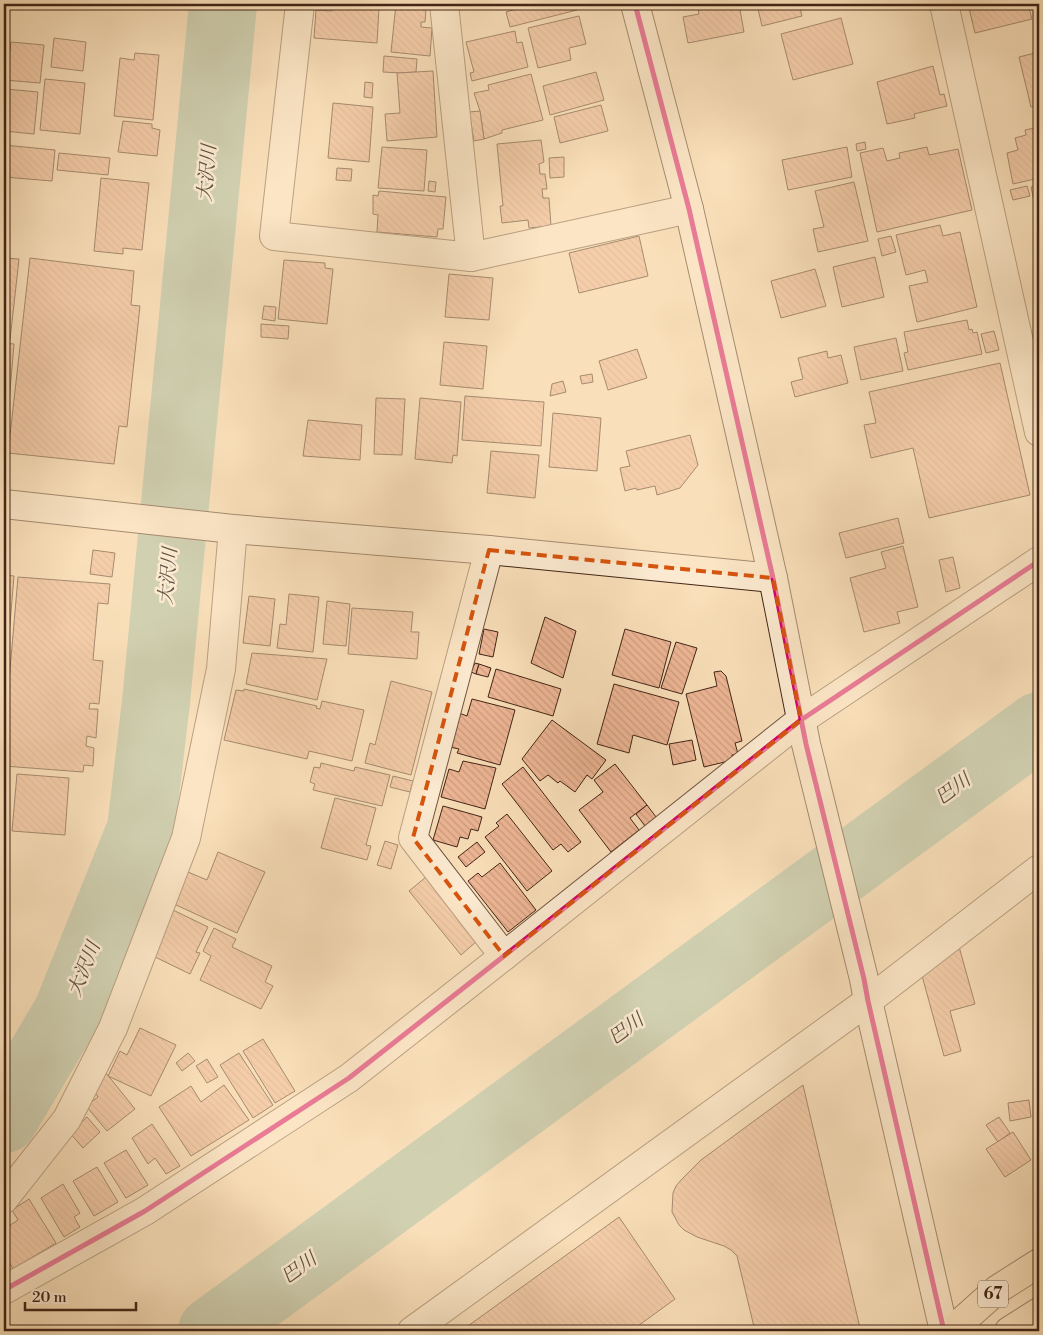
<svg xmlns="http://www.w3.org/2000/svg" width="1043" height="1335" viewBox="0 0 1043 1335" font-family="'Libre Bodoni','Noto Serif JP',serif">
<defs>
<pattern id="building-back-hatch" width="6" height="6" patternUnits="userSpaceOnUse" patternTransform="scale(1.25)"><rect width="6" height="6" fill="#efb796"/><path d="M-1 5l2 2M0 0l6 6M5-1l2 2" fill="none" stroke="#ce9d81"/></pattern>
</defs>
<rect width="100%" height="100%" fill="#fae0ba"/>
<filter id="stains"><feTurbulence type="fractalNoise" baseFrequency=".004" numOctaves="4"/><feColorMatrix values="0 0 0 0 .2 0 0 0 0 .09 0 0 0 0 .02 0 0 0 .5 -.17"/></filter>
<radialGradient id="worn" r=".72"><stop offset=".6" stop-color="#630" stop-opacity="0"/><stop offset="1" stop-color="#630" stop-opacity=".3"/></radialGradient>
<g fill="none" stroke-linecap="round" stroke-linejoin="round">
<g stroke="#9fbea9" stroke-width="68">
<polyline points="4,1119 67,1013 141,829 156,702 223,4"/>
<polyline points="212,1331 1039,726"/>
</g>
</g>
<g fill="url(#building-back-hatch)" stroke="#422416">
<polygon points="332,4 373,4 373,7 379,7 377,43 314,38 316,10 332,11"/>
<polygon points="396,4 422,4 421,8 426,9 425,22 421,22 421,27 432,28 430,56 391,52"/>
<polygon points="523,4 576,4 577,10 510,27 506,12 524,7"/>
<polygon points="705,4 739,4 744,32 688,43 683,17 699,14 698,7 703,6"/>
<polygon points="766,4 799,4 802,16 762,26 758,9 767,7"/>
<polygon points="968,4 1028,4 1032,19 975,33"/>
<polygon points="579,16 586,44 569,48 571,60 538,68 528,28"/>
<polygon points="841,18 853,64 793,80 781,34"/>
<polygon points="515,31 517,43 522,42 528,67 472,81 470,73 474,72 466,42"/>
<polygon points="54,38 86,42 83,71 51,67"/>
<polygon points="11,42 44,45 40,83 4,80 4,51 10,52"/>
<polygon points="1039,52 1039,105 1031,107 1019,57"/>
<polygon points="135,53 159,55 153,120 114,116 120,58 134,60"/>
<polygon points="384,56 417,59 416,72 401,73 383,72"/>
<polygon points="933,66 940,95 944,94 947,106 914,114 915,118 887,124 877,82"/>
<polygon points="433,71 437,137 387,141 385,114 400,113 397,73"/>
<polygon points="596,72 604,100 550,115 543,86"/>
<polygon points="531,74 543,120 502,130 502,133 484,139 480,111 474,93 489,90 488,85"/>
<polygon points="45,79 85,83 80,134 40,130"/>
<polygon points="365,82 373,83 372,98 364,97"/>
<polygon points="6,89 38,92 34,134 4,131 4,99"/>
<polygon points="333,103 373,107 369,162 328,158"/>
<polygon points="601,105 608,131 560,143 554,117"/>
<polygon points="480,111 484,139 474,141 469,112"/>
<polygon points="123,121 152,124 152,128 160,130 157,156 118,152"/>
<polygon points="1039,127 1039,178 1013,184 1007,153 1018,150 1015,138 1026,135 1025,130"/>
<polygon points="541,140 544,162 539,164 540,174 545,174 547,189 542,189 543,198 549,198 551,226 529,228 528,220 502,223 500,206 503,206 497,144"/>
<polygon points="865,142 866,149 857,151 856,144"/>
<polygon points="4,145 55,150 52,181 4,177"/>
<polygon points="382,147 427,150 424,191 378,188"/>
<polygon points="847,147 852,177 788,190 782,160"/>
<polygon points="927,147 929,155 958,149 972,210 877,232 860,153 883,148 887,161 900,158 899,153"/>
<polygon points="59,153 110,158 108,175 57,170"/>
<polygon points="564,157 564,177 550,178 549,158"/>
<polygon points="337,168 352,169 351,181 336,180"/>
<polygon points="101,178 149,183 142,250 123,248 123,254 94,251"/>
<polygon points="429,181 436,182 435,192 428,191"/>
<polygon points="854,182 868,241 818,252 813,229 824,227 815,191"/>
<polygon points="1039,185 1039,225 1031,187"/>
<polygon points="1027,186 1030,196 1013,200 1010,190"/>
<polygon points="379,191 446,197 443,229 438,229 437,237 377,232 378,215 373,214 373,195 378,196"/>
<polygon points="940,225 943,236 960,232 977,307 917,322 909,286 928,282 925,270 906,275 896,235"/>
<polygon points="639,236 648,276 579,293 569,253"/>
<polygon points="891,236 896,252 882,256 878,239"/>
<polygon points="875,257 884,297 842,307 833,267"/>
<polygon points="4,258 19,259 10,340 4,339"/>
<polygon points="30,258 134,271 131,305 140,306 127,427 119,426 114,464 8,453"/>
<polygon points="284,260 325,263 325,268 333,269 327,324 278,319"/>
<polygon points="815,269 826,306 781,318 771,281"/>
<polygon points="449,274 493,278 489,320 445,317"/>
<polygon points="264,306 276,307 275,321 262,319"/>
<polygon points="967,320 969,330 972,329 973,333 977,332 982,354 908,370 904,353 908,352 904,332"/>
<polygon points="261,324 289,326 288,339 261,337"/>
<polygon points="994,331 999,350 986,353 981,334"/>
<polygon points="896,338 903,371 861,380 854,347"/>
<polygon points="444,342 487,346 483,389 440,385"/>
<polygon points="4,343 14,344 5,448 4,448"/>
<polygon points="637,349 647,378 608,390 599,361"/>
<polygon points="827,351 828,358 841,355 848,383 795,397 791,382 803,379 798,358"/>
<polygon points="1000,363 1030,495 929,518 913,448 871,458 864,425 876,423 869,392"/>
<polygon points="592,374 593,382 582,384 580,376"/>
<polygon points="563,381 566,392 550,396 552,384"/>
<polygon points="465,396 544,402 541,446 462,440"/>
<polygon points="376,398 405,399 402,455 374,454"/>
<polygon points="420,398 461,402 457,456 453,455 452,463 415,459"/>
<polygon points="553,413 601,418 597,471 549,467"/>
<polygon points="308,420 362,425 360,460 303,456"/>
<polygon points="690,435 698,465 680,488 657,495 655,486 637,490 636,488 625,491 620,468 630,466 626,451"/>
<polygon points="491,451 539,455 535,498 487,493"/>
<polygon points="898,518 904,543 846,558 839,533"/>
<polygon points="903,546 918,607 897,612 900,623 864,632 850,578 886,568 881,552"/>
<polygon points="93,550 115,553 112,577 90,574"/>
<polygon points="953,557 960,588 946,592 939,560"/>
<polygon points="4,575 14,576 4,696"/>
<polygon points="18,577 110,584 108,604 98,603 93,660 103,661 99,704 90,703 89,709 98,709 96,738 87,736 86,746 94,748 93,766 84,765 83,772 4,766 4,739"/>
<polygon points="289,594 319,597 313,652 277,648 280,624 286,625"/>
<polygon points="249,596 275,599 270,646 243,643"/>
<polygon points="327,601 350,604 346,646 323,644"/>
<polygon points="352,608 413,612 411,632 419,632 417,659 348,654"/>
<polygon points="545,617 576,631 563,678 531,663"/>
<polygon points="484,629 498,632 493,657 479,654"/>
<polygon points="625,629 671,642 659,688 612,675"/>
<polygon points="676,642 697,648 682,694 661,688"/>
<polygon points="252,653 327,659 317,700 246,684"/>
<polygon points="475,663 479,664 476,674 471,672"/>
<polygon points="479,664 491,668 488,677 476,674"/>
<polygon points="496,669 561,689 553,716 488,697"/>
<polygon points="721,671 726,676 742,741 735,743 738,754 732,755 733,760 704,767 686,694 717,686 714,672"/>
<polygon points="391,681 432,692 411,775 365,763 370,743 375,745"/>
<polygon points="614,684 679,702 667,745 633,735 629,753 597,744"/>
<polygon points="244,689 317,706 316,708 320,709 322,701 364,710 352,761 309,751 307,759 224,740 236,690 244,691"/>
<polygon points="472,699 515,710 500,765 457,753 459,749 450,747 459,713 467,716"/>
<polygon points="552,720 606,760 592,779 587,775 575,792 560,781 558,783 548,775 540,781 522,759"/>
<polygon points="692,740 696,760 673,765 669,744"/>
<polygon points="463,761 496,768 485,809 441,797 449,769 459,772"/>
<polygon points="321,763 354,771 355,767 390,775 382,806 313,790 315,784 310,782 314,767 320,768"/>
<polygon points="615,764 647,805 630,818 639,830 611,852 579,810 603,792 594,780"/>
<polygon points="523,767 581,842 568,852 561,844 553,850 502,784"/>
<polygon points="17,774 69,778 65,835 12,831"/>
<polygon points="393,776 413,781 410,792 390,787"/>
<polygon points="335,798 376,808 366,845 371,846 367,860 321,848"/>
<polygon points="647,805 659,821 648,830 636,814"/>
<polygon points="443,806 482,817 478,831 471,829 468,839 460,837 457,847 433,840"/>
<polygon points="507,814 552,871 527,891 485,837 499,826 496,823"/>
<polygon points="385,841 398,845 391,869 377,865"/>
<polygon points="477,842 485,852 466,867 458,857"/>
<polygon points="218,852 265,872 237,933 174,904 188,872 207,880"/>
<polygon points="500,863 536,910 508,932 468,881 478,873 482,877"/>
<polygon points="426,877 477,941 461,955 409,891"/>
<polygon points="173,910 208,927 196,952 200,953 190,974 151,955"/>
<polygon points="214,928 236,939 232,947 272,966 265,982 273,986 261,1009 200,980 211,956 203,951"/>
<polygon points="958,943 975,1004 950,1011 961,1051 944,1056 921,972"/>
<polygon points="4,971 6,971 4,1008"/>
<polygon points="140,1028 176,1045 151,1096 108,1076 120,1051 127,1055"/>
<polygon points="263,1039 295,1091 275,1103 243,1051"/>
<polygon points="188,1053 195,1061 182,1071 176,1063"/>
<polygon points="239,1053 273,1105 253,1118 220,1065"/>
<polygon points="207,1059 218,1077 207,1083 196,1066"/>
<polygon points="106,1073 135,1109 107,1131 86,1106 98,1097 90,1086"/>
<polygon points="224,1085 249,1120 191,1156 159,1107 191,1086 201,1102"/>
<polygon points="803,1085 860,1328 844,1331 755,1331 737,1256 731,1250 724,1246 697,1237 684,1230 679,1225 672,1212 673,1193 676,1186 682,1179 701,1160"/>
<polygon points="1029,1100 1031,1117 1010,1121 1008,1103"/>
<polygon points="87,1117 100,1132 83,1148 70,1133"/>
<polygon points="999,1117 1010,1133 998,1142 986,1125"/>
<polygon points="152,1124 180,1166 166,1174 155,1158 148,1164 132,1138"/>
<polygon points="1013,1132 1031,1160 1005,1177 986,1149"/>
<polygon points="126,1150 148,1185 126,1198 104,1163"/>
<polygon points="97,1167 118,1202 94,1216 73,1181"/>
<polygon points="63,1184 80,1213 74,1217 80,1227 64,1237 41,1198"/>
<polygon points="29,1199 56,1243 13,1269 4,1254 4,1229 18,1220 12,1210"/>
<polygon points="619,1217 675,1299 631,1331 461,1331"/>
</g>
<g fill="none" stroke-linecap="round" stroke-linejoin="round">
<defs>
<g id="street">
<polyline points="300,4 274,236 471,257 689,209"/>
<polyline points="444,4 471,257"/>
<polyline points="944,4 1039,432"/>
<polyline points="489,550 413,838 504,956"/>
<polyline points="4,1199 67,1119 113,1028 186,838 221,669 233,529"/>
<polyline points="4,1290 145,1211 349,1078 504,956 801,720 1039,561"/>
<polyline points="412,1331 868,1001 1039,869"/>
</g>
<g id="secondary">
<polyline points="635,4 689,209 773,578 806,744 864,979 868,1001 944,1331"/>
<polyline points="4,504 233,529 489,550 773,578"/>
</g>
<g id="primary">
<polyline points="951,1331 998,1289 1039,1263"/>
<polyline points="1009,1331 1039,1312"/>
</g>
</defs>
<use href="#street" stroke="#70533f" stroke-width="30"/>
<use href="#secondary" stroke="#422416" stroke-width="30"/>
<use href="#primary" stroke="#422416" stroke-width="30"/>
<use href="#street" stroke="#fcebd2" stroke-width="28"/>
<use href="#secondary" stroke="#fcebd2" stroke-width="28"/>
<use href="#primary" stroke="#fae0ba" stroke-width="28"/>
<defs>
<g id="cycleway">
<polyline points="635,4 689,209 773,578 806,744 864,979 868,1001 944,1331"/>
<polyline points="4,1290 145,1211 349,1078 504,956 801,720 1039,561"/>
</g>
</defs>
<use href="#cycleway" stroke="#fcebd2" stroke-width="8"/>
<use href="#cycleway" stroke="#d6006c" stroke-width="5"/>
</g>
<path d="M0 0H1043V1335H0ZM489,550L773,578L801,720L504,956L413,838Z" fill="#fae0ba" fill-opacity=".55" fill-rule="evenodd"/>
<path fill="none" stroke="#d7540d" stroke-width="4" stroke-dasharray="10 6" stroke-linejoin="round" d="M489,550L773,578L801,720L504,956L413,838Z"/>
<g text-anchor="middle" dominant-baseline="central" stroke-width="5" stroke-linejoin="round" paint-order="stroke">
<rect fill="#fcebd2" stroke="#7a604e" stroke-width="1" x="978" y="1280.5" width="30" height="27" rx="4"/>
<g font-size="16" font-weight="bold" fill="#422416">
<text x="993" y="1294">67</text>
</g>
<g font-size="19" font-style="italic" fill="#5e5242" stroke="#fcebd2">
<text transform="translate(207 173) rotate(-85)">大沢川</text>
<text transform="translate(168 576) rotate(-85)">大沢川</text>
<text transform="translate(953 789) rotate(-36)">巴川</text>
<text transform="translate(84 969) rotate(-68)">大沢川</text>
<text transform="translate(626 1029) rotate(-36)">巴川</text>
<text transform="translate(299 1268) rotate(-36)">巴川</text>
</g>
</g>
<rect width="1043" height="1335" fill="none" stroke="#fae0ba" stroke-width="20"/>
<rect x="5" y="5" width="1033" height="1325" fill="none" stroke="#422416" stroke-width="2.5"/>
<rect x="10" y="10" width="1023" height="1315" fill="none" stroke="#422416"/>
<path d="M25 1302v8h111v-8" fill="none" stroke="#422416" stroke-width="2.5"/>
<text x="32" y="1302" font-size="15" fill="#422416" stroke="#fcebd2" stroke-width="4" paint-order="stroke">20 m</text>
<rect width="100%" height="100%" filter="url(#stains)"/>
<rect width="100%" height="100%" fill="url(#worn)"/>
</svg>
